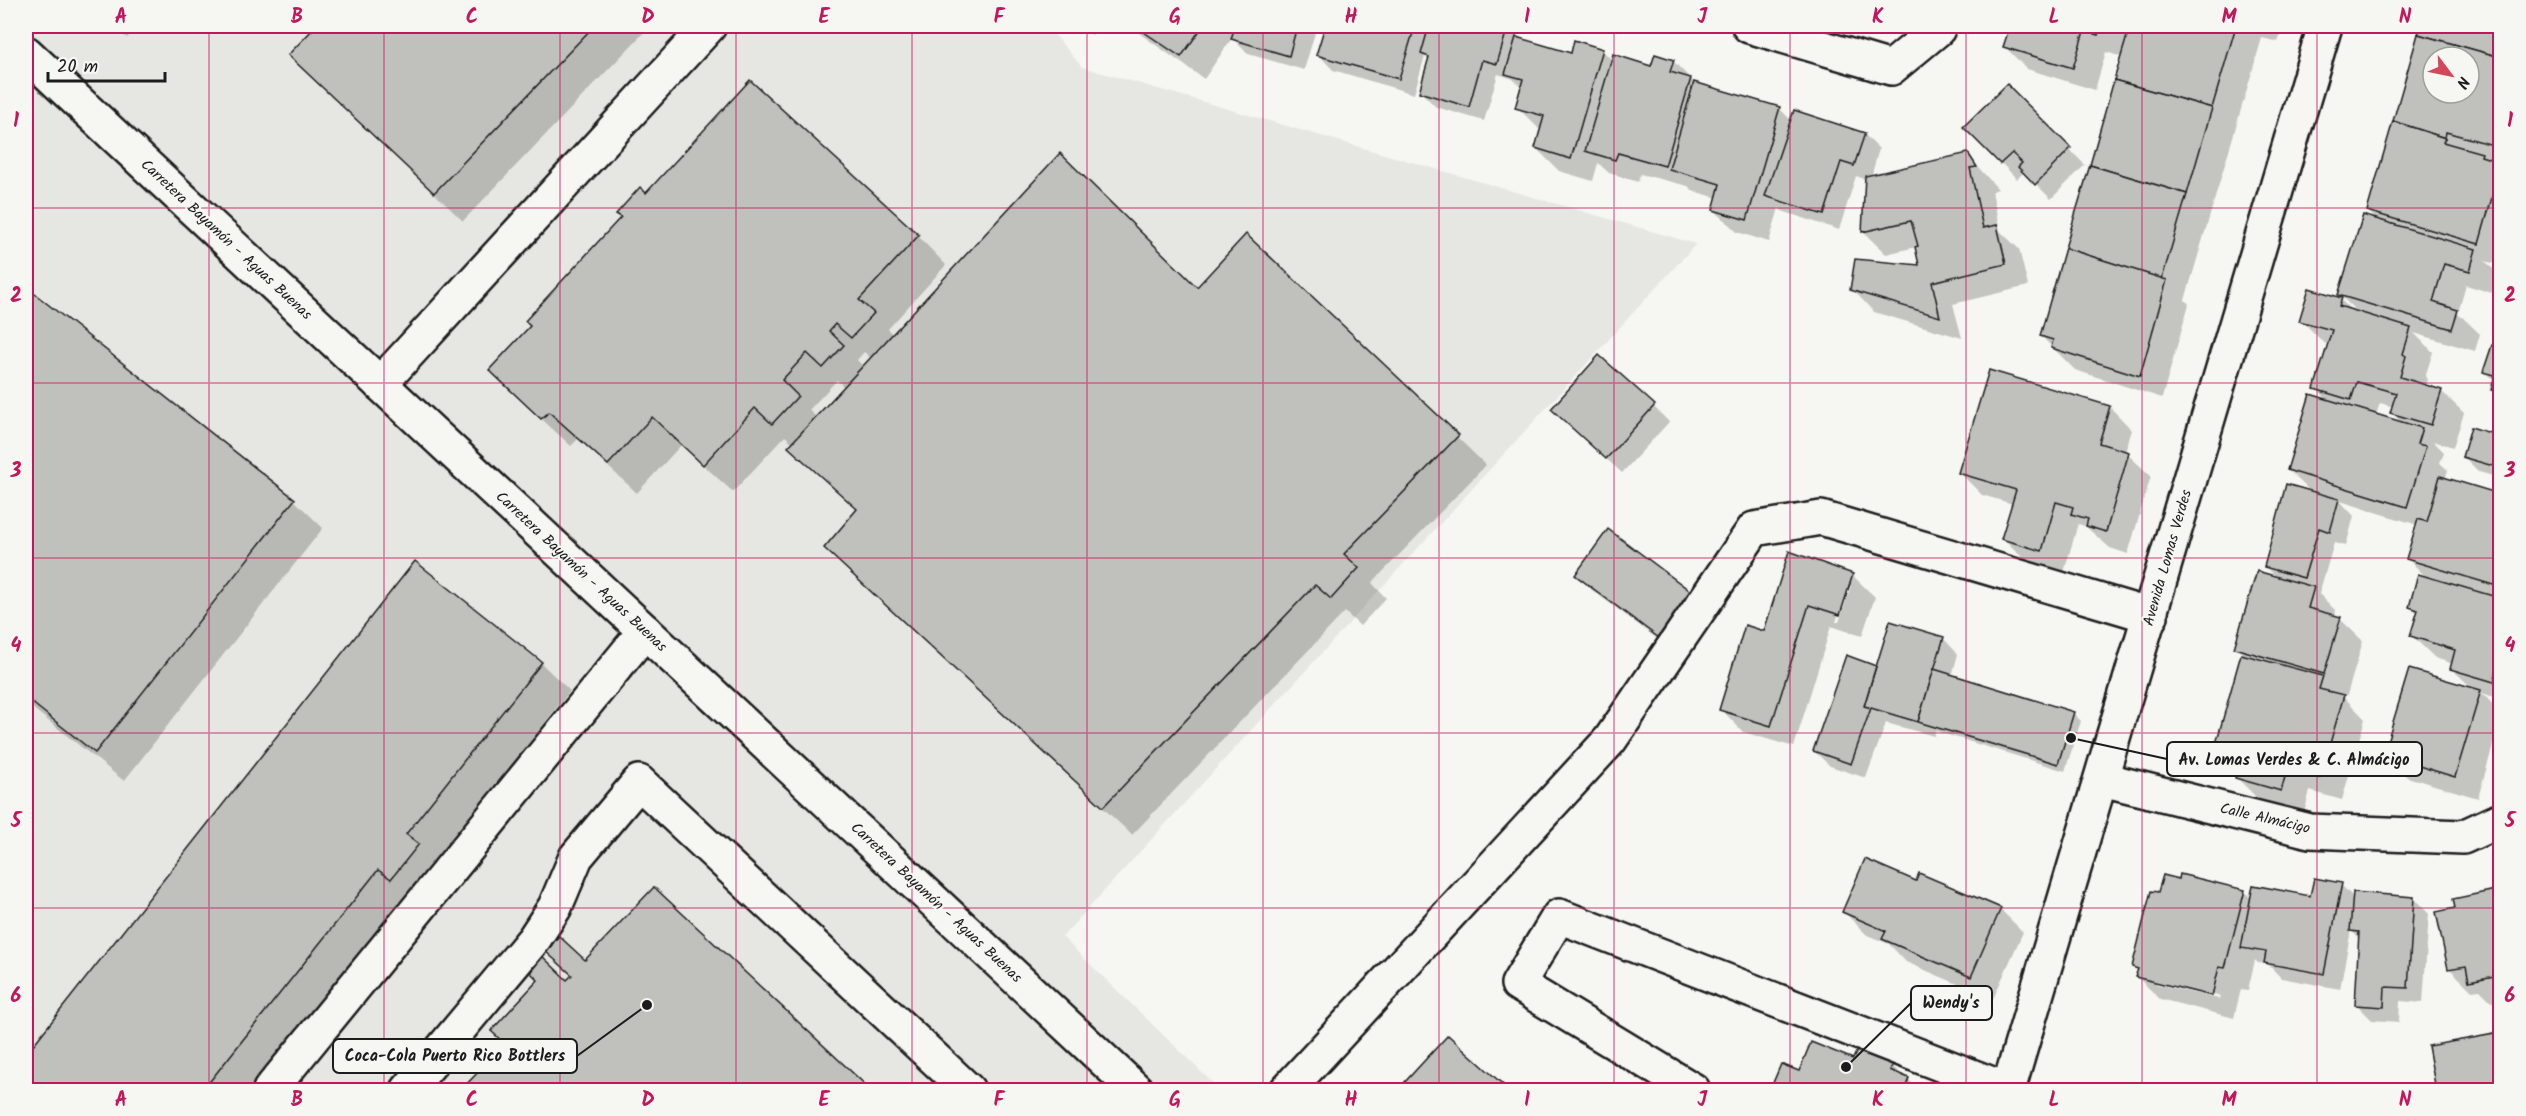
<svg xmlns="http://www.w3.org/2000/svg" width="2526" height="1116" viewBox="0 0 2526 1116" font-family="Kalam,sans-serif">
<rect width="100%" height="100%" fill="#f6f6f2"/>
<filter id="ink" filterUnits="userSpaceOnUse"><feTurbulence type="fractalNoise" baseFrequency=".0167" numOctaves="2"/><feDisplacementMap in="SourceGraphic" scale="12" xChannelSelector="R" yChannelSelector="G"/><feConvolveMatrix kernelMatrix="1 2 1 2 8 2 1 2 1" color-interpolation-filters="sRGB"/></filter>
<g filter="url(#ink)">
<polygon fill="#e6e6e2" points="26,26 1047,26 1082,67 1696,244 1062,937 1220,1090 26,1090"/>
<g fill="#0003" fill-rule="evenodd">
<polygon points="113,26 139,26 127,38"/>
<polygon points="318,26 650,26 463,221 290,55"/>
<polygon points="1080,26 1100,26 1092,35"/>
<polygon points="1129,26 1317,26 1304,70 1248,54 1232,38 1204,79"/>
<polygon points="1326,26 1508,26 1523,40 1572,55 1602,50 1613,61 1652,68 1673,61 1696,84 1779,108 1792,121 1864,134 1879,149 1871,177 1967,155 1998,189 1992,191 2000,231 2019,249 2028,286 1953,304 1962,338 1874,312 1852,289 1921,267 1916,247 1886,254 1863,232 1867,180 1856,176 1839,230 1782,211 1779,208 1769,242 1737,232 1714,210 1718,198 1693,191 1688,186 1640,174 1638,182 1609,173 1598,163 1593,181 1559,171 1536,148 1541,131 1517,107 1522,88 1513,79 1498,74 1484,121 1436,107 1420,91 1429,60 1425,56 1414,94 1333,70 1318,54"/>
<polygon points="2011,26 2283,26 2278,42 2262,38 2185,300 2189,304 2162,398 2075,370 2041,336 2122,57 2106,52 2095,90 2027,69 2005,47"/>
<path d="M2422,26H2500V265L2485,261L2498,273L2492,293L2466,285L2458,313L2480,334L2475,351L2414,333L2433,352L2425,377L2428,379L2426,386L2441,391L2464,413L2453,447L2433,441L2444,452L2440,463L2448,470L2445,479L2500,496V699L2482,693L2500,712V721L2478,798L2407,777L2385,755L2473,689L2452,669L2453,664L2435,658L2412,636L2419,614L2411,607L2427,578L2408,559L2418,525L2340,501L2354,516L2346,546L2334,543L2319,594L2336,611L2334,617L2340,619L2363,641L2347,695L2340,693L2365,719L2342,800L2310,791L2304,813L2259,800L2237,778L2238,773L2215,751L2243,654L2236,647L2277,578L2265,566L2311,492L2288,470L2329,401L2316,388L2329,344L2324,343L2301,320L2341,300L2353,312L2359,314L2340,295L2379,222L2368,211ZM2433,57H2469V93H2433ZM2380,403L2394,407L2392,413L2403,424L2376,415Z"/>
<polygon points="2007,86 2085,165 2051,199 2024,172 2017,179 1965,127"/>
<path d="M646,195L918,236L946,265L888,329L894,335L1197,289L1247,236L1486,465L1372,583L1386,598L1360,626L1345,612L1132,835L826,548L858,511L790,447L793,443L785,436L733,492L681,445L637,493L578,439L571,446L520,399ZM864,352L872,359L864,367L857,360ZM837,380L845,388L817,418L809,410Z"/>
<polygon points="26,288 294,500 323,528 124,781 26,703"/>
<polygon points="2493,347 2500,349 2500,397 2493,389 2495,381 2485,371"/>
<polygon points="1654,407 1669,422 1622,473 1568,424"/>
<polygon points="2110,407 2132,430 2125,452 2151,476 2128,554 2110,548 2085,526 2078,524 2064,572 2026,561 2003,538 2013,504 1982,495 1960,473"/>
<polygon points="2472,429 2500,437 2500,478 2479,472 2464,457"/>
<polygon points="415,563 541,663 570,691 254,1090 26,1090 26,1056"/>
<polygon points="1577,574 1692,594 1675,652 1592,590"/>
<path d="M1852,575L1875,597L1862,636L1831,626L1794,747L1743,732L1721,709L1765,632ZM1847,586H1851L1839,622H1836Z"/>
<polygon points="1943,638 1958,654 1952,676 2073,713 2081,721 2065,771 1935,731 1934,736 1886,723 1866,778 1830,766 1814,751 1847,657 1877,668"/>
<polygon points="1917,883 2000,909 2023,932 1993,999 1906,962 1889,944 1867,935 1844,912"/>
<path d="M2341,885L2354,898H2414L2429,914L2423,1003L2400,1001L2399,1022L2372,1020L2356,1004L2360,940L2351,930L2340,989L2281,978L2268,964L2258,963L2255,960L2248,990L2241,989L2234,1018L2160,999L2137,977L2139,972L2134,967L2244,891L2252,899L2312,898ZM2259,949L2274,952L2273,955L2259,952ZM2156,981L2220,996L2219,999L2156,984Z"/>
<polygon points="654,889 869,1090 464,1090 573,976 547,951 585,962"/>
<polygon points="2500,891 2500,1001 2493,1003 2480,990 2472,991 2449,968 2456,909 2455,900"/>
<polygon points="2500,1034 2500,1090 2438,1090 2430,1047"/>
<polygon points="1448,1037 1507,1090 1413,1090 1406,1083"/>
<polygon points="1782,1066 1800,1073 1892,1066 1920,1090 1772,1090"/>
</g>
<g fill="#c0c0bd" stroke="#1c1c1c" stroke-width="1.5" fill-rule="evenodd">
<polygon points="316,26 594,26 434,193 288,55"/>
<polygon points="1135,26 1203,26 1181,57"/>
<polygon points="1235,26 1297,26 1289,56 1231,39"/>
<polygon points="1325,26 1415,26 1399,79 1316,55"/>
<polygon points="1429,26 1508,26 1497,64 1482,60 1469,107 1419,92 1429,57 1421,54"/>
<polygon points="2010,26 2101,26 2098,35 2084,31 2073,68 2003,47"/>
<polygon points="2130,26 2236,26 2212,108 2114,80"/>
<polygon points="2421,26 2500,26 2500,57 2418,34"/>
<path d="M2418,34L2500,57V147L2446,132L2445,138L2393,121ZM2433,57H2469V93H2433Z"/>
<polygon points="1516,37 1571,53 1574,40 1603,49 1571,159 1535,148 1544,116 1515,108 1523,79 1505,74"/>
<polygon points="1613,54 1651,66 1655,54 1674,60 1670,72 1691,78 1665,166 1618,153 1615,160 1585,151"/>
<polygon points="750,80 919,235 859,300 874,313 851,338 835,324 829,331 844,345 823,368 807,353 782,380 798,396 772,424 755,408 703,465 652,417 608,465 549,412 541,419 489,370 530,326 525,321 621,217 616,214 640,187 646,193"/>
<polygon points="2114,80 2212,108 2187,194 2090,165"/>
<polygon points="1694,82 1780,107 1747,220 1713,210 1720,184 1669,169"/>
<polygon points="2007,84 2071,148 2035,185 2018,167 2022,163 2012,153 2000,164 1963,127"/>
<polygon points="1794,110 1865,133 1854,166 1841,162 1824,215 1765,196"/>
<polygon points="2393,121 2445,138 2443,142 2482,153 2481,156 2500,162 2500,169 2479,244 2367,211"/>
<polygon points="1060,153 1197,287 1246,234 1459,435 1344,554 1359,568 1331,599 1315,585 1103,807 824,548 857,509 788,447"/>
<polygon points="1968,153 1977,167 1970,168 1983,228 1997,225 2006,264 1932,282 1940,317 1850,290 1855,259 1919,265 1915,247 1918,246 1911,221 1862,232 1865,176"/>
<polygon points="2090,165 2187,194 2162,279 2065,248"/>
<polygon points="2363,215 2476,249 2470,271 2444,264 2433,302 2458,310 2452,329 2338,295"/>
<polygon points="2065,248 2167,280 2140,376 2051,348 2053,340 2040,336"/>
<polygon points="26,287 295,499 95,753 26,698"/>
<polygon points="2309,288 2342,298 2339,306 2411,328 2403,354 2406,356 2400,377 2442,390 2431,425 2390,413 2396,393 2357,382 2351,400 2314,389 2332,330 2299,321"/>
<polygon points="2492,345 2500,348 2500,393 2491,390 2495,375 2483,372"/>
<polygon points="1599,355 1655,405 1606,459 1551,409"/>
<polygon points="1989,370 2110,406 2099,443 2129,452 2106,532 2086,526 2088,519 2071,514 2073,507 2056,502 2042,551 2001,539 2016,490 1958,473"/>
<polygon points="2310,394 2422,428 2417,444 2426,446 2407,507 2287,470"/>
<polygon points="2471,427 2500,436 2500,468 2462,457"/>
<polygon points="2440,476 2500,494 2500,587 2406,559 2418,519 2427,522"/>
<polygon points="2286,484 2339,499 2330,532 2319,528 2304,578 2264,567"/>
<polygon points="1608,529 1693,593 1659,638 1575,575"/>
<polygon points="1789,551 1853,574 1840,615 1809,605 1771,726 1719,710 1745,625 1764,631"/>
<polygon points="415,561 542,662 406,834 419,844 391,879 378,870 203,1090 26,1090 26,1054"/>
<polygon points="2257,571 2314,587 2308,608 2341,617 2324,674 2234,648"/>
<polygon points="2418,574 2500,598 2500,657 2494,682 2450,669 2455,650 2410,636 2418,610 2409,607"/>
<polygon points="1890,621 1944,637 1918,722 1864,706"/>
<polygon points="2241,654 2323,676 2319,689 2344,695 2320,778 2287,770 2281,791 2235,778 2240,758 2214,751"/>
<polygon points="1846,655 1876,666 1864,706 1871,708 1851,764 1813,751"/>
<polygon points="1934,669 2074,712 2058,764 1918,722"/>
<polygon points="2409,669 2481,690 2455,777 2383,755"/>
<polygon points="1865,859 1916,881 1919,873 2001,908 1971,977 1882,939 1886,931 1842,912"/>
<polygon points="2180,874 2245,890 2225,968 2219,967 2212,996 2135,977 2138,969 2132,967 2151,891 2158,892 2163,875 2179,879"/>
<polygon points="2314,878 2342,883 2324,974 2264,963 2266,952 2241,948 2253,885 2310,896"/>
<polygon points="654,887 871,1090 461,1090 505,1044 491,1031 538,980 528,970 541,955 567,980 572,975 545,951 559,936 585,960"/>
<polygon points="2500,889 2500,975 2469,981 2466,966 2448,969 2436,912 2455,908 2453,899"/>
<polygon points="2353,892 2414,897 2408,988 2385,987 2384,1007 2355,1005 2359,932 2350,931"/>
<polygon points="2500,1033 2500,1090 2436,1090 2428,1046"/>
<polygon points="1448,1035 1509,1090 1412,1090 1404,1083"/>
<polygon points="1811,1042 1853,1059 1857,1050 1893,1064 1890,1070 1909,1078 1905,1089 1910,1090 1770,1090 1781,1064 1799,1071"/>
</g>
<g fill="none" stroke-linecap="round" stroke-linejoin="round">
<defs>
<g id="minor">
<polyline points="1749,26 1891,68 1938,29 1939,26"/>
<polyline points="380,384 709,26"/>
<polyline points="2102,779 2310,831 2463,837 2500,820"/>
<polyline points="270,1090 645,631"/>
<polyline points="408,1090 534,939 555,907 576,857 639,782 968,1090"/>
<polyline points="1287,1090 1610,740 1754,529 1821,518 2151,616"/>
<polyline points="1693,1090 1518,984 1559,916 2007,1090"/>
<polyline points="2008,1090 2325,26"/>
</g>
<polyline id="major" points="26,53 1136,1090"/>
</defs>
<use href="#minor" stroke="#1c1c1c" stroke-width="38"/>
<use href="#major" stroke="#1c1c1c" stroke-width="38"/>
<use href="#minor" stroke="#f6f6f2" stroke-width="33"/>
<use href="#major" stroke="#f6f6f2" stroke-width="33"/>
</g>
</g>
<path fill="none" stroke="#c2185b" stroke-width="1.5" stroke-opacity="0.55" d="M209,26V1090M384,26V1090M560,26V1090M736,26V1090M912,26V1090M1087,26V1090M1263,26V1090M1439,26V1090M1614,26V1090M1790,26V1090M1966,26V1090M2142,26V1090M2317,26V1090M26,208H2500M26,383H2500M26,558H2500M26,733H2500M26,908H2500"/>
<g text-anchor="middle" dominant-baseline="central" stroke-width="4.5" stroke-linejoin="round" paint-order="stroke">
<g font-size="15" fill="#1c1c1c" stroke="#f6f6f2">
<text transform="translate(226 240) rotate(43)">Carretera Bayamón - Aguas Buenas</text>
<text transform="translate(2168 558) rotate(-74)">Avenida Lomas Verdes</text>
<text transform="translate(581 572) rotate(43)">Carretera Bayamón - Aguas Buenas</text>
<text transform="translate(2265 819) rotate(13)">Calle Almácigo</text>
<text transform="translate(936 903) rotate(43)">Carretera Bayamón - Aguas Buenas</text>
</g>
</g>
<path fill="none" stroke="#1c1c1c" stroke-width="2" d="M2071 738L2167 759M1846 1067L1911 1003M647 1005L577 1056"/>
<g fill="#1c1c1c" stroke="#f6f6f2" stroke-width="2">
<circle cx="2071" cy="738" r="6"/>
<circle cx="1846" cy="1067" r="6"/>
<circle cx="647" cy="1005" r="6"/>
</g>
<g fill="#f6f6f2" stroke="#1c1c1c" stroke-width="2">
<rect x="2167" y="742" width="255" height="34" rx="6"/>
<rect x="1911" y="986" width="81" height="34" rx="6"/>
<rect x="333" y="1039" width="244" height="34" rx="6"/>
</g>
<g font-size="16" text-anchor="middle" font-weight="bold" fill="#1c1c1c">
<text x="2294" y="765">Av. Lomas Verdes &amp; C. Almácigo</text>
<text x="1951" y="1008">Wendy's</text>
<text x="455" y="1061">Coca-Cola Puerto Rico Bottlers</text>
</g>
<rect width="2526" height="1116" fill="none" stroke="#f6f6f2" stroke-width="66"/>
<g transform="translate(2451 75) rotate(122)"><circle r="28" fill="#f6f6f2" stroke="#9f9f9c" stroke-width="1.5"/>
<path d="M0-4.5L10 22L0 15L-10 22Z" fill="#d1495b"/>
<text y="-9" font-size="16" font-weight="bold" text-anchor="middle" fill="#1c1c1c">N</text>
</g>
<path d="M48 72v9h117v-9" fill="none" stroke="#1c1c1c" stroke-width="3"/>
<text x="57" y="72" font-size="18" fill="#1c1c1c" stroke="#f6f6f2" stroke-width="4.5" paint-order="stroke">20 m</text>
<rect x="33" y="33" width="2460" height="1050" fill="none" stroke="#c2185b" stroke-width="2"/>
<g font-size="20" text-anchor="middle" font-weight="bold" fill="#c2185b">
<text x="121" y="23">A</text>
<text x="297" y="23">B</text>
<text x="472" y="23">C</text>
<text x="648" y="23">D</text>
<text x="824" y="23">E</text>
<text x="999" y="23">F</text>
<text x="1175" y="23">G</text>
<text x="1351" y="23">H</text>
<text x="1527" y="23">I</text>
<text x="1702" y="23">J</text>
<text x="1878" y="23">K</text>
<text x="2054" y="23">L</text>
<text x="2229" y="23">M</text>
<text x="2405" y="23">N</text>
<text x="16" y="127">1</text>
<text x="2510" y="127">1</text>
<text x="16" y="302">2</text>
<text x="2510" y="302">2</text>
<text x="16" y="477">3</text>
<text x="2510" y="477">3</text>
<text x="16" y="652">4</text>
<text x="2510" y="652">4</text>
<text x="16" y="827">5</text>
<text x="2510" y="827">5</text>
<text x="16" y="1002">6</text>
<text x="2510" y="1002">6</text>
<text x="121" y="1106">A</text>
<text x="297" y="1106">B</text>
<text x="472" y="1106">C</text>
<text x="648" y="1106">D</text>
<text x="824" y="1106">E</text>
<text x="999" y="1106">F</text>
<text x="1175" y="1106">G</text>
<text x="1351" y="1106">H</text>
<text x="1527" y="1106">I</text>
<text x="1702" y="1106">J</text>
<text x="1878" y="1106">K</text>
<text x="2054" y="1106">L</text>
<text x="2229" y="1106">M</text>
<text x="2405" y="1106">N</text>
</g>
</svg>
